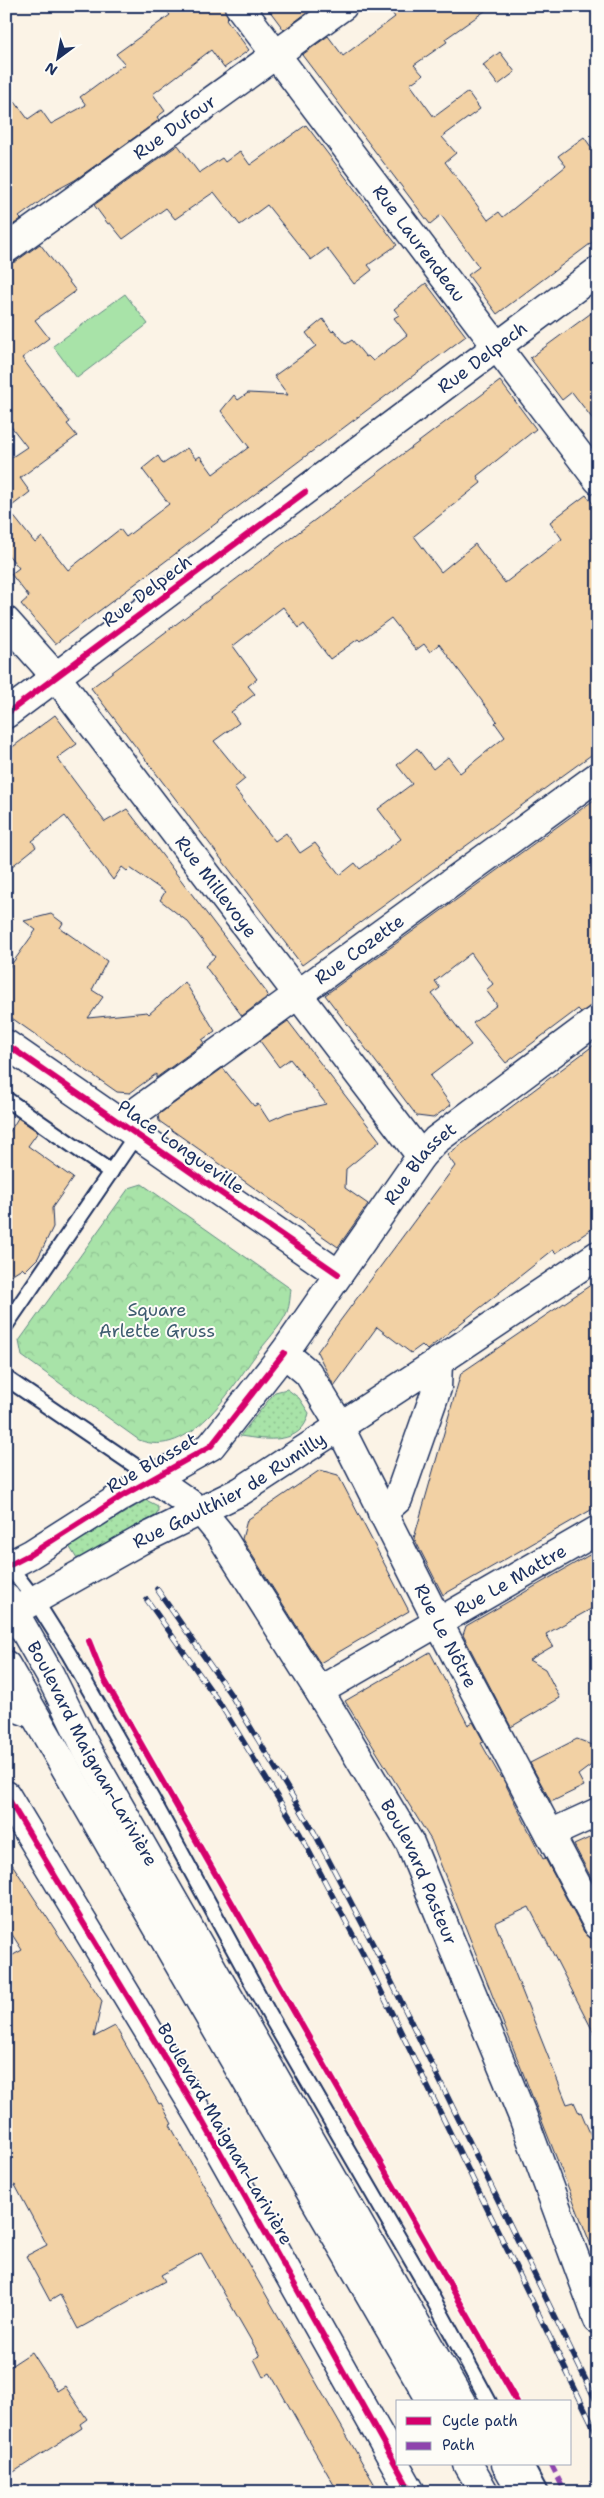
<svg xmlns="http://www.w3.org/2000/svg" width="604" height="2498" viewBox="0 0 604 2498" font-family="'Shantell Sans',sans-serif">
<defs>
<pattern id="grass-dots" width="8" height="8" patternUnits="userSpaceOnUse" patternTransform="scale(1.25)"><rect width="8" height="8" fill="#a8e3a8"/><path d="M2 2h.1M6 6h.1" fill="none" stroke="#90c393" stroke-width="1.8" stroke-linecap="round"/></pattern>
<pattern id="park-crowns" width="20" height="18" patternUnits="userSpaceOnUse" patternTransform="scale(1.25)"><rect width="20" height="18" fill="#a8e3a8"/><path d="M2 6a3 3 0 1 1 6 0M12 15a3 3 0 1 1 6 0" fill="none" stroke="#90c393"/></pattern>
</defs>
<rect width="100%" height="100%" fill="#fbf3e6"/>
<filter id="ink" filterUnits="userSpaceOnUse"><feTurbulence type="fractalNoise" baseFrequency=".02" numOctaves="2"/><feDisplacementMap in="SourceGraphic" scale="10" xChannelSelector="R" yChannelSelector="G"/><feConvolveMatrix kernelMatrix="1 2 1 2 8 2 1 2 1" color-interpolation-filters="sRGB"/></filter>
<g filter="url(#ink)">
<g fill="url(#grass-dots)" stroke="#628983">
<path d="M287,1389L299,1398L309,1413C302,1446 266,1440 240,1436L275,1392Z"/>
<polygon points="146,1500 158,1506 158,1511 155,1516 77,1559 69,1546"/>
</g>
<path fill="url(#park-crowns)" stroke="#628983" d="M142,1184L291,1289C290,1296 290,1305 287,1312C282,1325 264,1344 255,1356C231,1389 190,1460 139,1440L22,1356L19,1341L129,1188Z"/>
<polygon fill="#a8e3a8" stroke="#628983" points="125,294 148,324 77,378 53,346"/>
<g fill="#f2d1a4" stroke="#1b2f5e" fill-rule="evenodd">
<polygon points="163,6 224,6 228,17 226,19 249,50 224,68 211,50 153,94 165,111 157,117 159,120 75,180 53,192 19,217 21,219 6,230 6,90 28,119 41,110 51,124 86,105 80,97 125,64 116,54 170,15"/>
<polygon points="266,6 305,6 309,11 284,30"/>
<polygon points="387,6 492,6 445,39 447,42 414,65 423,75 410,84 434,117 468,92 480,109 442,137 456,153 445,162 488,220 499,212 503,217 566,166 558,156 584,137 598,157 598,238 497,314 468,275 479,267 441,215 430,224 302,55 328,36 343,56 395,17"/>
<polygon points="500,52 515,72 498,85 483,65"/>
<polygon points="306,125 397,245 368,265 372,270 354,284 327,248 311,260 267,205 240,225 214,192 175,219 166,208 123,239 110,223 108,224 94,205 178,145 199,173 222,158 225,162 240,151 250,165"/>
<polygon points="40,244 76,291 35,320 49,338 22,358 70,422 67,424 77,436 20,478 30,492 8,509 35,543 42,537 68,570 120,529 126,537 169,504 142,469 158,456 163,464 187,448 196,459 200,456 213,474 249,447 221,411 234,395 238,400 248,393 288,395 274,376 316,346 306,333 323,319 332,332 334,330 346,344 352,340 366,357 368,356 373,361 407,335 394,318 399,315 394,309 426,283 466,336 55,644 21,604 29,597 11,574 19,568 6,552 6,461 27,447 6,420 6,264 15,262"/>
<polygon points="598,308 598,426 572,392 562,400 530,358"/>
<path d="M500,381L536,429L477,476L481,483L414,536L441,572L475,544L505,583L562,539L550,522L586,495L598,510V750L302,965L91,688ZM283,607L299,628L304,624L330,659L358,639L360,641L391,618L416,650L424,644L430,652L439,644L497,721L495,723L505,737L460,773L448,757L433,769L417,748L397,765L412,784L378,809L401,839L360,869L355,863L340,875L315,843L300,853L286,833L275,841L234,788L245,779L214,741L239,723L231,712L255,694L248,686L257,679L233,646Z"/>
<polygon points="55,715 77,744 57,758 105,822 127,809 267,993 268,996 242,1016 205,966 215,957 188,922 160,900 165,892 130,868 127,871 122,867 113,880 65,816 32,841 36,847 6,871 6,752"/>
<polygon points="598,797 598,1004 581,1012 578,1009 506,1063 473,1023 497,1005 486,990 493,984 471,953 435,981 440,988 432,994 471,1045 430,1076 451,1105 433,1118 417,1116 325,995"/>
<polygon points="51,914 63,923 60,928 107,961 92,990 103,997 88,1018 147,1012 149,1014 185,982 215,1031 202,1040 204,1043 156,1078 156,1074 130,1093 117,1092 6,1014 6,972 36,930 24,921"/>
<polygon points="288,1021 380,1141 346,1169 345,1188 368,1204 338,1247 159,1121 158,1115 223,1068 254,1106 258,1104 269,1121 287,1113 326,1104 290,1059 279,1067 260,1041"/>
<polygon points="598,1042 598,1225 556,1253 553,1250 427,1350 422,1345 411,1353 377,1327 334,1386 317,1352 455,1166 447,1155"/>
<polygon points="18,1118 38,1132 28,1146 73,1178 52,1208 53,1227 38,1258 25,1271 22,1268 6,1278 6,1131 9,1133"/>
<polygon points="598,1280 598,1506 443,1595 414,1538 461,1373"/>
<polygon points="320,1470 338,1475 409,1611 320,1663 242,1539 247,1520"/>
<polygon points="598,1550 598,1605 546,1634 553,1646 529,1660 545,1669 560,1698 511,1727 463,1635 466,1626"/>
<polygon points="430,1652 468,1725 473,1722 484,1742 481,1743 501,1778 502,1777 543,1859 545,1858 584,1932 590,1938 598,1941 598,2041 529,1907 495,1923 567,2104 574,2102 579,2113 581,2112 598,2152 598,2263 431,1840 345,1701"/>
<polygon points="577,1739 598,1747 598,1760 578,1775 584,1786 551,1802 530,1763"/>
<polygon points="598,1834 598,1891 574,1845"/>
<polygon points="6,1855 102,2001 94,2037 115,2026 159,2104 161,2103 172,2124 170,2125 218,2211 379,2492 338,2492 270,2373 263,2377 254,2359 260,2356 201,2253 161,2275 165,2281 78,2329 60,2295 50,2301 26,2256 47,2245 15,2185 6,2189 6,1959 22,1950 6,1925"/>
<polygon points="32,2352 57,2391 65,2386 87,2419 80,2424 82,2428 6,2477 6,2369"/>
</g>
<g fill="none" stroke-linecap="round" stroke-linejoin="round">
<defs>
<g id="service">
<polyline points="6,1099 111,1172"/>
<polyline points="6,1325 136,1135"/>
<polyline points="6,1378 153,1478"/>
<polyline points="6,1562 35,1600 69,1654 152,1799 269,2014 420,2275 489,2402"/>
<polyline points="525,2464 540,2492"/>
</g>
<g id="minor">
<path id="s1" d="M239,6L598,480"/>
<path id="s2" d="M6,249L343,6"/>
<path id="s3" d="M6,621L57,678L421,1156"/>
<polyline points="6,1044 338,1274"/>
<path id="s4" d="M121,1123L598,776"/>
<path id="s5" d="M284,1353L308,1373L333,1414L438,1622L598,1925"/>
<path id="s6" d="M153,1478L202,1512L220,1534L319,1691L410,1843L523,2117L598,2320"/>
<polyline points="382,1513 398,1499 437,1388 438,1362"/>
<path id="s7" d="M6,1567L31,1554L122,1496L211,1446L284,1353L421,1156L436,1140L598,1019"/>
<path id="s8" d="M15,1611L141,1540L241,1491L438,1362L598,1255"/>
<path id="s9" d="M319,1691L598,1530"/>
<polyline points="6,1706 9,1705 33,1714"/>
<polyline points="6,1795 201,2118 411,2492"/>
<polyline points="550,1834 598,1812"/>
</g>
<g id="tertiary">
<path id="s10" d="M6,714L598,271"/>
</g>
<g id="secondary">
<path id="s11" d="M6,1598L50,1675L87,1750L461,2402"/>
<polyline points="6,1665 432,2402"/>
<polyline points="468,2464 484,2492"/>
<polyline points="506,2464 522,2492"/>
</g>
</defs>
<use href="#service" stroke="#1b2f5e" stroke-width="18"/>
<use href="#minor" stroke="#1b2f5e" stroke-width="31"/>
<use href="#tertiary" stroke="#1b2f5e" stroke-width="31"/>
<use href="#secondary" stroke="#1b2f5e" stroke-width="31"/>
<use href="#service" stroke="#fdfcf7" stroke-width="14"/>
<use href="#minor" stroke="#fdfcf7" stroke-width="28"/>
<use href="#tertiary" stroke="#fdfcf7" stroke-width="28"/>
<use href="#secondary" stroke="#fdfcf7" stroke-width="28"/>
<defs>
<g id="rail">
<polyline points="157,1589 231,1695 314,1832 376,1950 598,2405"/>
<polyline points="147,1600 219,1702 300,1834 363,1954 598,2436"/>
</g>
</defs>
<use href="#rail" stroke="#1b2f5e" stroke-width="5.5"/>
<use href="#rail" stroke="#fdfcf7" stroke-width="4" stroke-dasharray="11" stroke-linecap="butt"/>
<polyline stroke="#8e44ad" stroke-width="5" stroke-dasharray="10 5" stroke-linecap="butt" points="551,2464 565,2492"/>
<defs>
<g id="cycleway">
<polyline points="6,714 305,492"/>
<polyline points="6,1044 338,1274"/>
<polyline points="6,1567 31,1554 122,1496 211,1446 284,1353"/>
<polyline points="89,1641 104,1679 517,2402"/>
<polyline points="6,1795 201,2118 411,2492"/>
</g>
</defs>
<use href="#cycleway" stroke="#fdfcf7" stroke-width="9"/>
<use href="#cycleway" stroke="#d6006c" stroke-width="6"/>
</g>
</g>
<g text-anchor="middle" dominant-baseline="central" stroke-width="4" stroke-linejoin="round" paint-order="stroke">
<g font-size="18" fill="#1b2f5e" stroke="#fdfcf7">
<text stroke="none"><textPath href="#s2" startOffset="208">Rue Dufour</textPath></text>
<text stroke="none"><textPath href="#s1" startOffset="298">Rue Laurendeau</textPath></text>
<text stroke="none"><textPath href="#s10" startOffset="595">Rue Delpech</textPath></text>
<text transform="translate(147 591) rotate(-37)">Rue Delpech</text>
<text stroke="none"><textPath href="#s3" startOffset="339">Rue Millevoye</textPath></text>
<text stroke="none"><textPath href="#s4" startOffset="295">Rue Cozette</textPath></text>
<text transform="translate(181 1147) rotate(35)">Place Longueville</text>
<text stroke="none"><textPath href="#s7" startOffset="590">Rue Blasset</textPath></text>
<text transform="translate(152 1463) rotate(-30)">Rue Blasset</text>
<text stroke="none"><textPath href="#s8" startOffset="246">Rue Gaulthier de Rumilly</textPath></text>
<text stroke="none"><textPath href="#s9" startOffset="221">Rue Le Mattre</textPath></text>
<text stroke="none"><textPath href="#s5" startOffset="328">Rue Le Nôtre</textPath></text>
<text stroke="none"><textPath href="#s11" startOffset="178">Boulevard Maignan-Larivière</textPath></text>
<text stroke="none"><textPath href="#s6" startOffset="481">Boulevard Pasteur</textPath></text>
<text transform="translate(225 2134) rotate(60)">Boulevard Maignan-Larivière</text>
</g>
<g font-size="18" fill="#3e5c70" stroke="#fdfcf7">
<text x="157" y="1310">Square<tspan x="157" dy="21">Arlette Gruss</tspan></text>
</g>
</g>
<rect width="604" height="2498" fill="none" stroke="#fdfcf7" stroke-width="25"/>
<rect x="12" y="12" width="579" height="2473" fill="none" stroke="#1b2f5e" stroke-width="2" filter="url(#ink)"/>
<rect x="396" y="2400" width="175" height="65" fill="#fdfcf7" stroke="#a3aaba"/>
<rect x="406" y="2417" width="25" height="8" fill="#d6006c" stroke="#a3aaba"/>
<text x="442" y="2426" font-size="15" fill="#1b2f5e">Cycle path</text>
<rect x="406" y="2442" width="25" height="8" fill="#8e44ad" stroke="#a3aaba"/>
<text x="442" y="2450" font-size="15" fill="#1b2f5e">Path</text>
<g transform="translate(58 58) rotate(212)" stroke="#fdfcf7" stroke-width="4" paint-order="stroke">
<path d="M0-4L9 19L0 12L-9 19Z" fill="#1b2f5e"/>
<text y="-8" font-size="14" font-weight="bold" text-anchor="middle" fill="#1b2f5e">N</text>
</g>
</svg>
